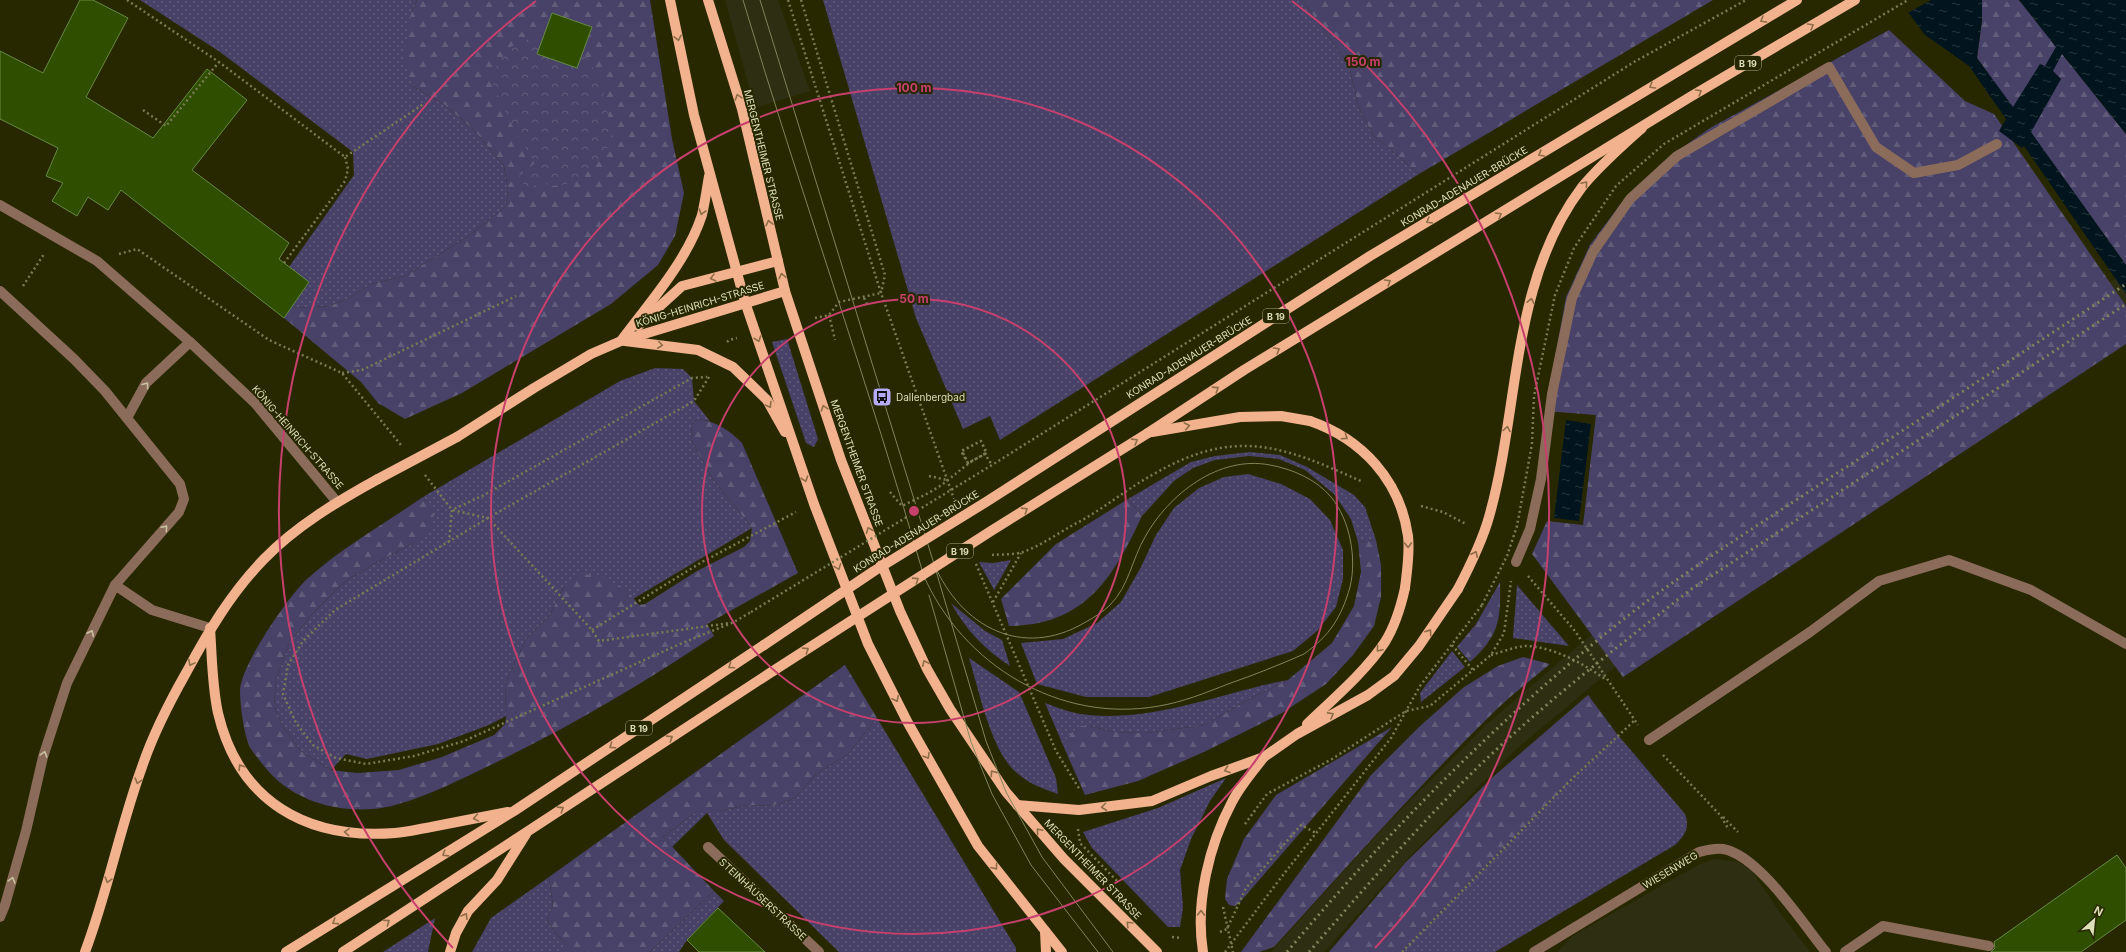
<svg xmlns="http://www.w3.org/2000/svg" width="2126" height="952" viewBox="0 0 2126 952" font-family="Inter,sans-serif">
<defs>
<pattern id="grass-dots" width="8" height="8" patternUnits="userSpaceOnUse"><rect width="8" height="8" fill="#484168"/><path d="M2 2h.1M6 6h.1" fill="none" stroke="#625c7b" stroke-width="1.8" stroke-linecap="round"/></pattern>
<pattern id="forest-firs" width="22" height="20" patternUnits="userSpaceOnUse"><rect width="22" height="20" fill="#484168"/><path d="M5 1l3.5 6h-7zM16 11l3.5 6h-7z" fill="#625c7b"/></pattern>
<pattern id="park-crowns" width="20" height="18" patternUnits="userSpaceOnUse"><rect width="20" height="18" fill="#484168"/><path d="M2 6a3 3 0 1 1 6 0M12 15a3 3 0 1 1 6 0" fill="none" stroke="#625c7b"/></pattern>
<pattern id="water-ripples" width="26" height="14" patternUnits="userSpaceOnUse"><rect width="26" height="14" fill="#02141d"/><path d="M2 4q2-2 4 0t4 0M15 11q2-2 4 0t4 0" fill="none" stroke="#26363c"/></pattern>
</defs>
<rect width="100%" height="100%" fill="#282800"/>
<g fill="#2e2f12">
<polygon points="725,0 778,0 810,91 755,108"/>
<polygon points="2126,272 2126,318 1654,634 1514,751 1410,856 1324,952 1271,952 1381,830 1487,724 1626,605 1714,540"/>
<polygon points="1714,859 1739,862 1751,870 1781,914 1810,952 1557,952 1574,935 1702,863"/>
</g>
<g fill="url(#grass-dots)">
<polygon points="140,0 417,0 411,14 412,86 445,105 475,131 504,166 508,190 506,206 470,235 405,276 371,284 351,297 330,306 291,308 309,283 289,267 354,175 353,152 220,52"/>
<polygon points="823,0 1302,0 1349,65 1358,106 1373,135 1419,174 1000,440 990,416 963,429 916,318"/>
<polygon points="787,339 818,439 814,447 806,443 772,342"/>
<polygon points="655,368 683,369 692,378 694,401 710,421 697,419 692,424 691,440 713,479 752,528 633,599 626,589 564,586 550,615 526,639 505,684 506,716 489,725 438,744 367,759 346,754 331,770 301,751 282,725 274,705 276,679 289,643 313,613 343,583 374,564 414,543 433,514 423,497 620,381"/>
<polygon points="1250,452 1280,455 1307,467 1354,495 1365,507 1376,540 1358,542 1351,519 1334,494 1305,470 1279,459 1249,456 1215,460 1193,468 1174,481 1142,516 1128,499 1191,462 1215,456"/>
<polygon points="1248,474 1281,484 1310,499 1330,520 1343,550 1343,579 1336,607 1317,631 1293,651 1149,697 1086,697 1037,684 1021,643 1063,639 1097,623 1121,602 1141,567 1156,535 1174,508 1199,488 1224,477"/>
<polygon points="1011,560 994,590 979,562 993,563"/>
<polygon points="1517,585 1569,646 1513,638"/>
<path d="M951,603L985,631L1002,640L1010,666C984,649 966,630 951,603Z"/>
<polygon points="1452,651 1465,667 1421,702 1420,693"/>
<path d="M969,658L1019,692L1056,778L1058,794C1044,789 1029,784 1017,773C991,752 979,690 969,658Z"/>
<path d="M1288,680L1251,698L1205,725L1146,733L1114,732L1090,726L1066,743V752L1045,703C1056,707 1069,712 1080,714C1151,724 1220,693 1288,680Z"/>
<polygon points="877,718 1016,948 1016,952 839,952 724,840 707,813 672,847 663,837 697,811 720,811 747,805 772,806 795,798 815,775 848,754"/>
<path d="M1617,734L1685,814C1690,828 1685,835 1675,845L1495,952H1401Z"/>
<polygon points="1226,778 1210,801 1191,839 1180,870 1183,907 1180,927 1168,927 1092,848 1083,832 1158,808"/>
<polygon points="549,877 553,906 547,921 563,942 563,952 472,952 491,918"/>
<polygon points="714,891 724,901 687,940 679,952 650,952"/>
<polygon points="435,918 428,952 383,952"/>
</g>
<g fill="url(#forest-firs)">
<polygon points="417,0 650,0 672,139 684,193 675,236 658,265 611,304 462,393 405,419 378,403 361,382 284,318 291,308 330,306 351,297 371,284 405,276 470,235 506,206 508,190 504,166 475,131 445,105 412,86 404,57 411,14"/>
<polygon points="1302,0 1713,0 1419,174 1373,135 1358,106 1349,65"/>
<polygon points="1982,0 2019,0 2126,134 2126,265 1977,58 1982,20"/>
<polygon points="1889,30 1965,101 1994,114 2126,306 2126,344 1623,677 1532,554 1547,521 1583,525 1596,415 1545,411 1566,297 1590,245 1625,198 1672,155 1710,128"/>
<path d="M697,419C716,421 729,430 742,443L798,573L707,624L714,636C637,688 557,734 474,773C445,787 403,807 372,809C332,812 290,799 264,766C260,761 255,755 251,749C244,737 240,705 240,690C241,665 288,597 306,580C341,548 384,524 423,497L434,514L431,532L414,543L374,564L343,583L313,613L289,643L276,679L274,705L282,725L301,751L331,770L357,773L399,770L442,757L494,735L505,724L506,716L505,684L526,639L550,615L564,586L579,573L602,577L626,589L639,605L645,604L697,571L744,547L750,541L752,528L713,479L691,440L692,424Z"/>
<path d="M1128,499L1142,516C1113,578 1085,625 1009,626L1001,599L1056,544Z"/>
<polygon points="1376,540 1381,565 1381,597 1374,626 1353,655 1326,684 1282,713 1206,751 1138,781 1085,795 1066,752 1066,743 1071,733 1081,726 1090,726 1114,732 1146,733 1205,725 1251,698 1288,680 1332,643 1354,606 1361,572 1358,542"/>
<path d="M1500,582C1501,620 1499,636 1470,662L1457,647L1476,624Z"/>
<path d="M1523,657L1550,664C1532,679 1514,693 1497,709C1419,785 1347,867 1274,947L1259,952H1241L1371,775L1419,727L1464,687L1498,666Z"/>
<polygon points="845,665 877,718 848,754 815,775 795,798 772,806 747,805 720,811 697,811 663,837 714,891 650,952 563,952 563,942 547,921 553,906 549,877"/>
<polygon points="1588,695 1617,734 1401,952 1329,952 1405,863 1494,776"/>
<polygon points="1392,727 1240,902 1235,906 1229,905 1225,899 1227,879 1244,839 1276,795"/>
</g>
<polygon fill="url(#park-crowns)" points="561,26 570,30 601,81 612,135 608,147 594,168 565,185 549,186 544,181 527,190 519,176 535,163 514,129 489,77 510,47 544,32"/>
<g fill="url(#water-ripples)">
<polygon points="1899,0 1982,0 1982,20 1977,58 2013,107 2040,64 2045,66 2056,47 2019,0 2126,0 2126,134 2062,54 2053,71 2061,79 2031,132 2126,265 2126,294 2024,146 2022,148 1999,131 2006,119 1969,66 1925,35"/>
<polygon points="1566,420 1591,424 1579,521 1554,518"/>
</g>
<polygon fill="#282800" points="1897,0 1931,0 1906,14"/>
<g fill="#2f4e00" stroke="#668943">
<polygon points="80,0 93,0 128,18 86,97 153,138 207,69 247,100 192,170 289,243 279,259 309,282 284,318 121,190 108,210 88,197 77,216 52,201 63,183 46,176 58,148 0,119 0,51 43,73"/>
<polygon points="552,13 592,27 577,68 537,54"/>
<polygon points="2117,855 2126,868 2126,920 2081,952 1991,952 1995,948 1994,942"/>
<polygon points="718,908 765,952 699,952 687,940"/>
</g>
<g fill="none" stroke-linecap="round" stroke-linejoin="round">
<g stroke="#797b53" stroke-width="2.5" stroke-dasharray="2 3" stroke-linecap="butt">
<polyline points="127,0 219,62 345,157 425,103"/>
<polyline points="788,0 881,293 954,499"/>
<polyline points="801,0 885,275 881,293"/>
<polyline points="143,110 166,126 219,62"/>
<polyline points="119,254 137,249 269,340 342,373 401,445"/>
<polyline points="284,263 345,181 348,169 345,157"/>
<polyline points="23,286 44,254"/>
<polyline points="864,298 867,304"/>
<polyline points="829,315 835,340"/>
<polyline points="815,318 829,315 839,302 881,293"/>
<polyline points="727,342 729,340 737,338"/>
<polyline points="342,373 362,370 516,296"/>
<polyline points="709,377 694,401 488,518 335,610 303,641 288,665 283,694 296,723 313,745 336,758 366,764 414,756 464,741 680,644 734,622 751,612"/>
<polyline points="425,475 452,510 488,518 592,630 599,641 730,623"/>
<polyline points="929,476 947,480"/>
<path d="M890,492L902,506C918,498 935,491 948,480C963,468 969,462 986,453L981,441L962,451L968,463L987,453L981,441L961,451L968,463L985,454L992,465"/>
<polyline points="1421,506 1443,512 1466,524"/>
<polyline points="449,542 452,510 484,495 692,378 707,377"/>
<path d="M992,555C1002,554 1014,555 1023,552C1040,546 1057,534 1073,525C1101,511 1125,490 1152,475C1235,427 1281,445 1363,482"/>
<polyline points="976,564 1056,751 1080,790"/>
<polyline points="1528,576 1575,631 1638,725"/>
<polyline points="993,602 1021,553"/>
<polyline points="592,630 702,562 796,512"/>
<polyline points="1452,645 1473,670"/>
<path d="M1491,655C1502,652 1514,647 1525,646C1552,646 1584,664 1605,679"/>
<polyline points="1663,755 1720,815 1729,830"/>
<polyline points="1723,817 1738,832"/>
<polyline points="1245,824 1267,794 1332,759 1406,711 1430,706 1491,655 1504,633 1511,581"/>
<polyline points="1078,829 1080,843 1118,882"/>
<polyline points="1276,884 1391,738 1420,686 1482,605"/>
<polyline points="1223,907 1233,952"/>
<polyline points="1220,932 1227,929 1246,888 1301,825 1316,833"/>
<polyline points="1172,937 1182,938"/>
<polyline points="1402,952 1574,777 1635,720"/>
</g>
<g stroke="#8b6c5b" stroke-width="10">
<polyline points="0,205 97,261 190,342 255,403 337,502"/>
<polyline points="0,291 74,359 105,391 180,484 184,499 179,512 115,585 67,683 43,757 26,831 5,905 0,917"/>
<polyline points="127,418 146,383 190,342"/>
<polyline points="1516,562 1530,529 1541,479 1552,394 1572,298 1593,252 1630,199 1677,156 1829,67 1876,147 1914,173 1958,165 1997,144"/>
<polyline points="115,585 152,610 210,628"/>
<polyline points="1649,740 1810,632 1879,581 1949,560 2031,590 2126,644"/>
<polyline points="708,847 819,952"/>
<path d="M1534,952L1699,852C1707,850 1714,848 1723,849C1759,855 1803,924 1826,952"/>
<polyline points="1845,952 1883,926 1989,946"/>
</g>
<g stroke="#f2b28e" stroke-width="10">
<polyline points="670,0 694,115 745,302 814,504 868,644 908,723 978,846 1062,952"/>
<polyline points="708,0 742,109 785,291 841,460 900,611 927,669 950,709 1006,792 1064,859 1157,952"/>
<polyline points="638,326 682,286 778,261"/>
<path d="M621,341C650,302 687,261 702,215C705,202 707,188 709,176"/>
<polyline points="625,341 698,350 733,367 767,400 785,432"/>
<polyline points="1152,432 1240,417 1281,416 1310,421"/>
<polyline points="1148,433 1244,370 1690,97 1855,0"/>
<polyline points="457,437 534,388 591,354 621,341 785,291"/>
<path d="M210,628C212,656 212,686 218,713C239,802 307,840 395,833C407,832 419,829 431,827C457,822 483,817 508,812"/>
<path d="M1307,724C1332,700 1366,671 1385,642C1395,626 1401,606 1405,588"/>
<polyline points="1017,805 1079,810 1152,801 1211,776 1264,757 1297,734 1368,695 1394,676 1419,646 1458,589"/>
<polyline points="1045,931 1046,952"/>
<path d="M85,952C108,891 120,827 142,767C153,734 169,703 186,673C208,632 231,593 264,559C296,526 338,501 378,479"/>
<polyline points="286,952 514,811 764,645"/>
<polyline points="343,952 773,671"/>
<polyline points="450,952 456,933 468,911 497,880 526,834"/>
<path d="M1203,952C1195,903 1209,845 1232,802C1240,786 1253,771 1264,757"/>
</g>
<g stroke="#82835b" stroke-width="1">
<path d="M743,0C801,194 869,385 925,580"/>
<polyline points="760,0 934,564 986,741 1006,792 1042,857 1113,952"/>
<path d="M923,574C962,665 1060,724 1159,706C1183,702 1205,693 1228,684C1254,675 1279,665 1304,654C1330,635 1341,618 1350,587C1357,558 1350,520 1331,497C1316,479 1292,469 1270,465C1219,455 1169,494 1145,537C1132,559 1129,586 1110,605C1103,612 1093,618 1084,623C1022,659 961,627 934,564"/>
<polyline points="929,595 971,742 992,794 1031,865 1098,952"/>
</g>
<g stroke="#82835b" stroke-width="3" stroke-dasharray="2 4" stroke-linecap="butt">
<path d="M1287,952C1391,828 1506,711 1634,611C1697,563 1765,521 1831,477C1930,413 2028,349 2126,284"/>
<path d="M1309,952C1357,897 1405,841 1457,788C1528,715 1610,653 1690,590L2126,304"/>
</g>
<g stroke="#797b53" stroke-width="2.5" stroke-dasharray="2 3" stroke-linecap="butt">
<polyline points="1482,605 1507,556 1517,526 1532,444 1534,396 1555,295 1574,248 1616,186 1664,144 1908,0"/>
<polyline points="751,612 992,465 1634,62 1746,0"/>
<polyline points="1225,952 1276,884"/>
</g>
<g stroke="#f2b28e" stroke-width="10">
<path d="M1310,421C1362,439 1400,480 1408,536C1410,553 1407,571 1405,588"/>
<polyline points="378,479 457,437"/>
<path d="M1458,589C1470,566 1482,542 1489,517C1520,408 1510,282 1582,187C1600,165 1621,147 1642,128"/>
<polyline points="764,645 874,571 986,502 1370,256 1797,0"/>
<polyline points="773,671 991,531 1148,433"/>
</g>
</g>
<defs><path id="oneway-chevron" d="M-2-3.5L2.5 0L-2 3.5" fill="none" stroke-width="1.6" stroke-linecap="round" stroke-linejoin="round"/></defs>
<g stroke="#8d6d47">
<use href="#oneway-chevron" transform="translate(1763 20) rotate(150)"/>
<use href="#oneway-chevron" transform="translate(1811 26) rotate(-31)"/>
<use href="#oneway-chevron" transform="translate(678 38) rotate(78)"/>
<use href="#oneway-chevron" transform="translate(1652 86) rotate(149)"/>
<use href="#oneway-chevron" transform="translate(1699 92) rotate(-31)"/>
<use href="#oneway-chevron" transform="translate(738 97) rotate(-107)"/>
<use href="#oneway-chevron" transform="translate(1541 154) rotate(149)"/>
<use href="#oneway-chevron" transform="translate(1585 184) rotate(-50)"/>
<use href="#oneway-chevron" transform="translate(702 212) rotate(105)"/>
<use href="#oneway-chevron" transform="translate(1499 215) rotate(-31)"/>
<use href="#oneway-chevron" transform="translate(1429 221) rotate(149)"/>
<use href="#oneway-chevron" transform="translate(769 223) rotate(-103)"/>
<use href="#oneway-chevron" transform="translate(782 276) rotate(-103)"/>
<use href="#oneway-chevron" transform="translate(713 278) rotate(166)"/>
<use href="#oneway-chevron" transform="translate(1388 282) rotate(-31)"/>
<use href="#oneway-chevron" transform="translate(1531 301) rotate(-77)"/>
<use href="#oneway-chevron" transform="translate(758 339) rotate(71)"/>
<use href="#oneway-chevron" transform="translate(660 345) rotate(7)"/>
<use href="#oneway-chevron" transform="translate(1277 350) rotate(-31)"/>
<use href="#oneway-chevron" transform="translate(1216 389) rotate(-33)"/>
<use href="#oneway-chevron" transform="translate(769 405) rotate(59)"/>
<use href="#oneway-chevron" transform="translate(824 408) rotate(-108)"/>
<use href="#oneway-chevron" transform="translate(1187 426) rotate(-12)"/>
<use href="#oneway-chevron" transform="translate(1507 429) rotate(-81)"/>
<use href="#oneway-chevron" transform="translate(1345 437) rotate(34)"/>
<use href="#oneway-chevron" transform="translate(1135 441) rotate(-32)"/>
<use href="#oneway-chevron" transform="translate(805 479) rotate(71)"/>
<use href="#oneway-chevron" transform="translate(1025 510) rotate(-32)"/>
<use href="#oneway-chevron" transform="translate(869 530) rotate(-112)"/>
<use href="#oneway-chevron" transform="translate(1408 545) rotate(89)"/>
<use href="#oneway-chevron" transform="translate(1475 554) rotate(-65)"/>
<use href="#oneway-chevron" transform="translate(838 567) rotate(69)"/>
<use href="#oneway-chevron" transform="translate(916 580) rotate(-33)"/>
<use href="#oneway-chevron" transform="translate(1429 632) rotate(-55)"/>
<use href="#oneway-chevron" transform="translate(1379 649) rotate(130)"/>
<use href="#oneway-chevron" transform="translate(806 650) rotate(-33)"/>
<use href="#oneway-chevron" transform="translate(191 663) rotate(118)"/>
<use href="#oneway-chevron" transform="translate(925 663) rotate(-115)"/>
<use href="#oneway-chevron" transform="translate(731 666) rotate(146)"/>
<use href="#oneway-chevron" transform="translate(896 699) rotate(63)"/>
<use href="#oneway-chevron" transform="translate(1331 715) rotate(-29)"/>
<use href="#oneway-chevron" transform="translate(670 738) rotate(-33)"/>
<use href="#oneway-chevron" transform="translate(612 746) rotate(146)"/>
<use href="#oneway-chevron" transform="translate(927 756) rotate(60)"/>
<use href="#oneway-chevron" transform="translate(241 767) rotate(-122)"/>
<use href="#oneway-chevron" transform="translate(1227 770) rotate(160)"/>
<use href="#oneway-chevron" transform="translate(993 773) rotate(-125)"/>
<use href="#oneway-chevron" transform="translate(138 781) rotate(106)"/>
<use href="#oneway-chevron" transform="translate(1104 807) rotate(173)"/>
<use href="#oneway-chevron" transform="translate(561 809) rotate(-33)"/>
<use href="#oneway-chevron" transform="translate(476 818) rotate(170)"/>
<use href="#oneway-chevron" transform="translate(1039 831) rotate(-131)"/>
<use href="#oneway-chevron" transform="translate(347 832) rotate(-176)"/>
<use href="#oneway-chevron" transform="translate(445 854) rotate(148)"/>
<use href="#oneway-chevron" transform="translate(995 867) rotate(52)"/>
<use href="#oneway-chevron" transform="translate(108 880) rotate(106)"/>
<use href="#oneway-chevron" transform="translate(1201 913) rotate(-89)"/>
<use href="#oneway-chevron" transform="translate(465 916) rotate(-60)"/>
<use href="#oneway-chevron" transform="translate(335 922) rotate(148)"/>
<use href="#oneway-chevron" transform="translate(387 922) rotate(-34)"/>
<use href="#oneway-chevron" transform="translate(1129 924) rotate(-135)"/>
</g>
<g stroke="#c8c2a0">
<use href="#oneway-chevron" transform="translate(146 385) rotate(-54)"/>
<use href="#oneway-chevron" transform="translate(165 528) rotate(-49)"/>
<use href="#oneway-chevron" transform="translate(91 633) rotate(-64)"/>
<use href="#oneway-chevron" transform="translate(44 754) rotate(-73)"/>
<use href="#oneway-chevron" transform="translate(12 880) rotate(-74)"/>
</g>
<g fill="none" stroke="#c7406d" stroke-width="2">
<circle cx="914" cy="511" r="212"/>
<circle cx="914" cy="511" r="423"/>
<path d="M453 948A635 635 0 0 1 536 1M1292 1A635 635 0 0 1 1375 948"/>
</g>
<defs>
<symbol id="bus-square" viewBox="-11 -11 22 22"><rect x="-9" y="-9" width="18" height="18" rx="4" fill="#b7abf8" stroke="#282800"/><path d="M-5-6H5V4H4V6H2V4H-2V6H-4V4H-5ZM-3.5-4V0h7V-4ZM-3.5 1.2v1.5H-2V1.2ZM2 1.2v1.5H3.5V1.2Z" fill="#111"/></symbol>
</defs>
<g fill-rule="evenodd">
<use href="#bus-square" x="871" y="386" width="22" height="22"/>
</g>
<g text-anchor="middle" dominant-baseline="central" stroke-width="4" stroke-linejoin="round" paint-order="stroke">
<g fill="#282800" stroke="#a6a880" stroke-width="1">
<rect x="1735" y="56" width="26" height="14" rx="3"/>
<rect x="1263" y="309" width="26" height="14" rx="3"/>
<rect x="947" y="544" width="26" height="14" rx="3"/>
<rect x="626" y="721" width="26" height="14" rx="3"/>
</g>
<g font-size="9" font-weight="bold" fill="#dcdfb7">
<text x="1748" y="63">B 19</text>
<text x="1276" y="316">B 19</text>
<text x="960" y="551">B 19</text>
<text x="639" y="728">B 19</text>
</g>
<g font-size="10" fill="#dcdfb7" stroke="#282800">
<text transform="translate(764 155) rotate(76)">MERGENTHEIMER STRASSE</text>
<text transform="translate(1464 186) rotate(-31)">KONRAD-ADENAUER-BRÜCKE</text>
<text transform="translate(700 304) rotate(-17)">KÖNIG-HEINRICH-STRASSE</text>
<text transform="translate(1189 357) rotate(-32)">KONRAD-ADENAUER-BRÜCKE</text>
<text transform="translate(298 437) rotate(49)">KÖNIG-HEINRICH-STRASSE</text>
<text transform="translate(857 463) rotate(70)">MERGENTHEIMER STRASSE</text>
<text transform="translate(916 531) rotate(-32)">KONRAD-ADENAUER-BRÜCKE</text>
<text transform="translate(1093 869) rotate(46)">MERGENTHEIMER STRASSE</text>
<text transform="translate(1670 870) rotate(-31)">WIESENWEG</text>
<text transform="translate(763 899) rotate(43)">STEINHÄUSERSTRASSE</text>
</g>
<g font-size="10" fill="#dcdfb7" stroke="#282800" text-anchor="start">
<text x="896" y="397">Dallenbergbad</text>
</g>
</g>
<circle cx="914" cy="511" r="6" fill="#c7406d" stroke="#282800" stroke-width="2"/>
<g font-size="12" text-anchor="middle" font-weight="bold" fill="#c7406d" stroke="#282800" stroke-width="4" stroke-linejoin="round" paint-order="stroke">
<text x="1363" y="66">150 m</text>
<text x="914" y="92">100 m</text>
<text x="914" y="303">50 m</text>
</g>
<g transform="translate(2094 920) rotate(27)" stroke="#282800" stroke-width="3" paint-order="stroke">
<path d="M0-3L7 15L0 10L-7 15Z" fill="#dcdfb7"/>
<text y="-6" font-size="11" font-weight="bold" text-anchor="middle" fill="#dcdfb7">N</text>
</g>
</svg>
